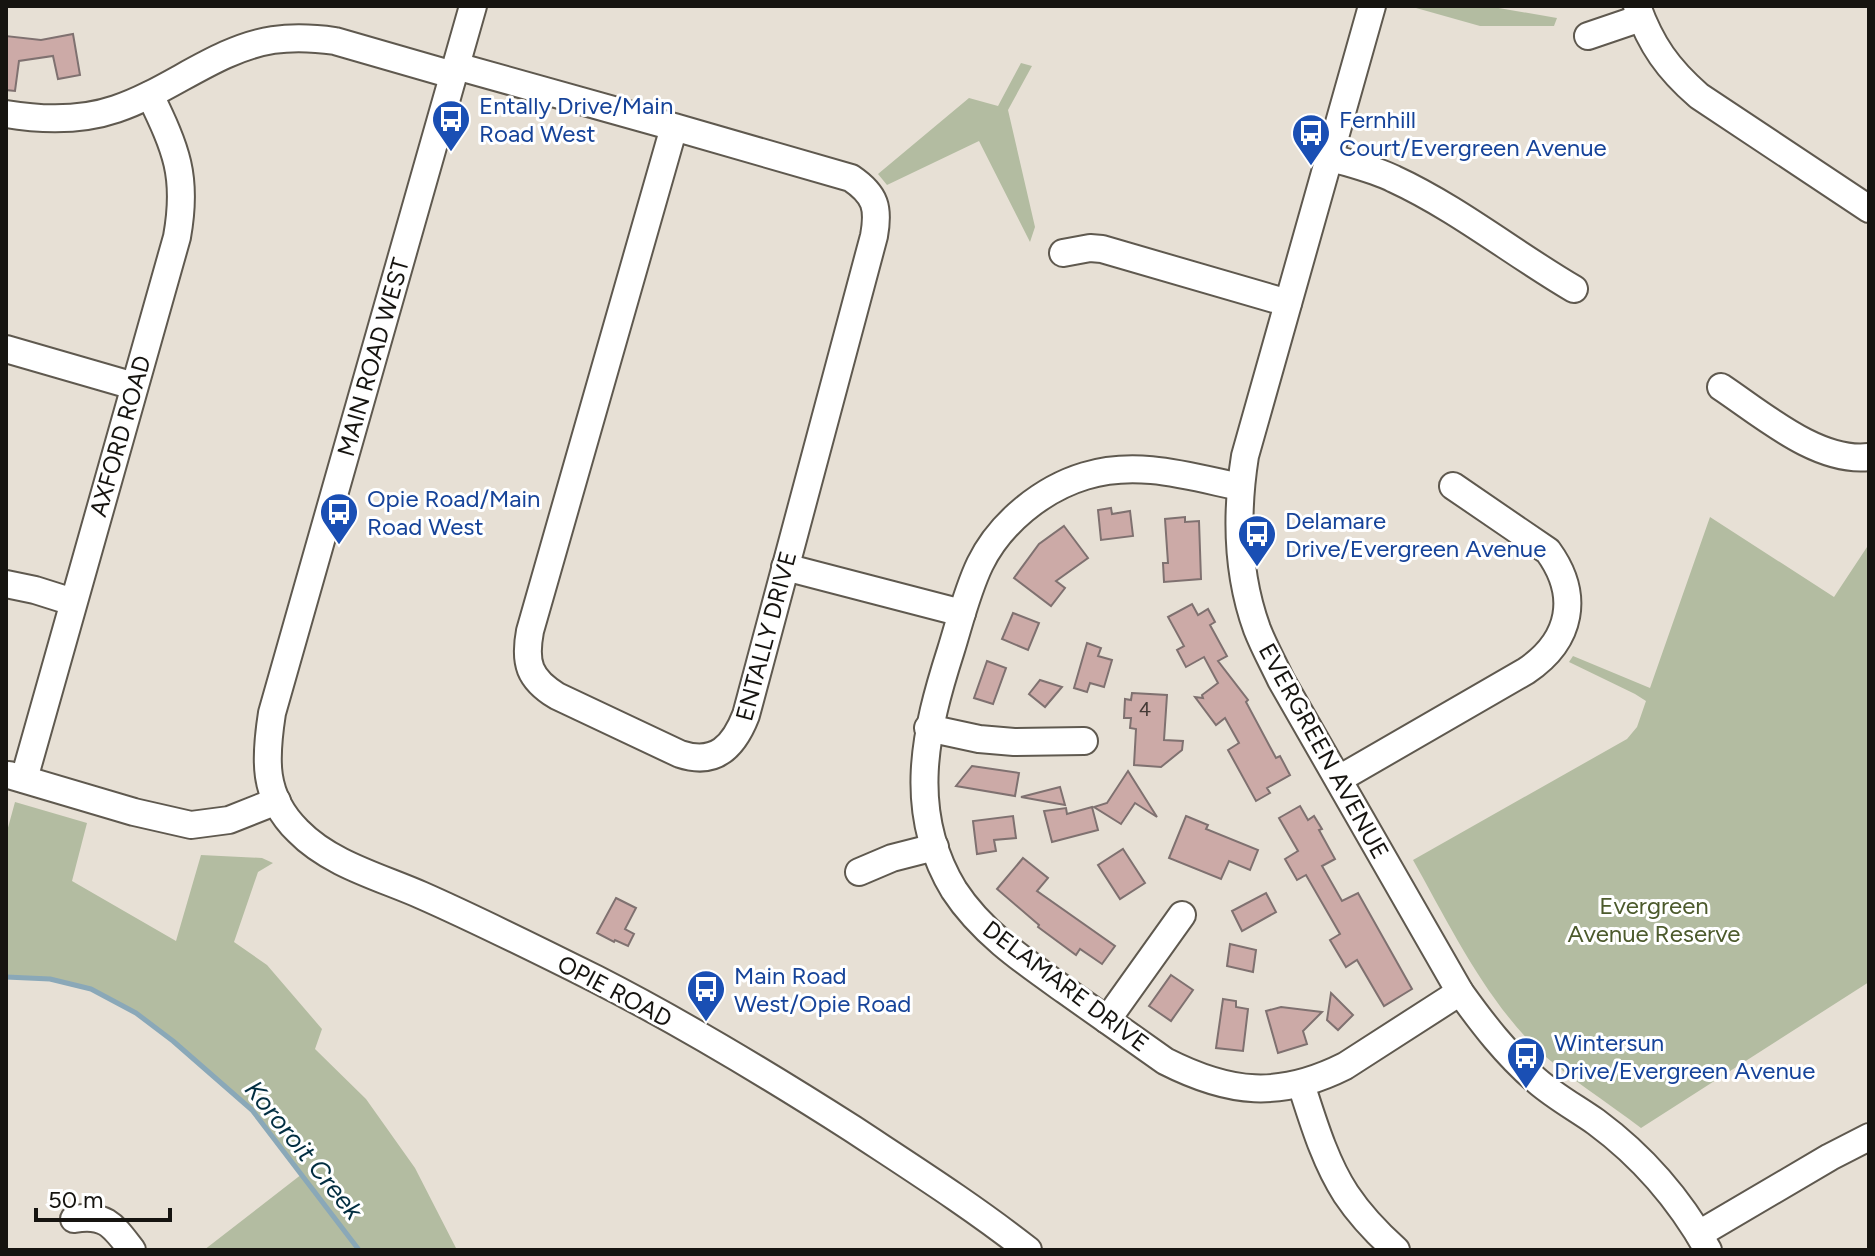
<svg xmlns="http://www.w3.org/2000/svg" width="1875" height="1256" viewBox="0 0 1875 1256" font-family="Figtree,sans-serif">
<rect width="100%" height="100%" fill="#e7e0d5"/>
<g fill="#b3bca1">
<polygon points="1409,6 1487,6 1557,18 1554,26 1480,26"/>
<polygon points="1021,63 1032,66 1008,110 1035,227 1030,242 979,141 887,185 878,174 969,98 998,106"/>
<path d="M1710,517L1834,597L1869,544V982L1641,1128C1606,1101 1566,1077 1534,1046C1482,993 1449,924 1413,860L1627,739L1637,727L1646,701L1635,694L1569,662L1573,656L1650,688Z"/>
<polygon points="15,802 87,823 72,881 176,941 201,855 262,858 273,863 258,872 234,942 267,965 322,1029 315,1049 366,1099 415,1168 457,1250 204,1250 302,1174 252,1110 173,1041 136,1013 91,989 50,979 6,977 6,835"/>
</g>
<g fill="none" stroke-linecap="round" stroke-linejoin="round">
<polyline stroke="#8aa8b8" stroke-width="5" points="6,977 50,979 91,989 136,1013 173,1041 252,1110 359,1250"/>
</g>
<g fill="#ccaaa7" stroke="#7f7170" stroke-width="2">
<polygon points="73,34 80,75 58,79 53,56 19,61 15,91 6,90 6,36 41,40"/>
<polygon points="1111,508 1112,514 1130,511 1133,536 1101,540 1098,510"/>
<polygon points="1185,517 1185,522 1199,521 1201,579 1164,582 1163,563 1168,563 1165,519"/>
<polygon points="1064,526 1088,558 1056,581 1065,588 1051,606 1014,578 1039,544"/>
<polygon points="1192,604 1198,615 1208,609 1215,622 1210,625 1227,656 1218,661 1248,700 1246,702 1276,758 1280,756 1290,775 1267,788 1270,793 1256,801 1228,750 1239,743 1225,718 1216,725 1195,697 1203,698 1202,695 1218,683 1204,657 1186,667 1177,650 1184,646 1168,617"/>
<polygon points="1013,613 1039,623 1028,650 1002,639"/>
<polygon points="1087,643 1101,648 1098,656 1112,660 1104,687 1090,683 1087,692 1074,688"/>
<polygon points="987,661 1006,668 993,704 974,698"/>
<polygon points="1040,680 1062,687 1045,707 1029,694"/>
<polygon points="1132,693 1167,695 1164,740 1183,741 1182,750 1161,767 1134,765 1136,729 1130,728 1131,718 1124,718 1125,699 1131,700"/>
<polygon points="972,766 1019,773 1015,796 956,786"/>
<polygon points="1128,771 1157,817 1135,803 1121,824 1094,807 1107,803"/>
<polygon points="1060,787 1065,805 1021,797"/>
<polygon points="1300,806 1308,820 1314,816 1322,829 1319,830 1335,859 1322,866 1342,901 1358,893 1412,989 1384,1006 1357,960 1346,967 1330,940 1340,934 1306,875 1297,880 1285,859 1298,851 1279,818"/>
<polygon points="1092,807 1098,830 1052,842 1044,811 1066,808 1067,814"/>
<polygon points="1013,816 1016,838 994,840 996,851 977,854 973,821"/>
<polygon points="1186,816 1208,825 1206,829 1258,850 1250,870 1229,861 1221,879 1169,858"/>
<polygon points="1123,849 1145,883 1120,899 1098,865"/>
<polygon points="1023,858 1048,878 1037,891 1115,946 1102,964 1080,949 1076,955 1038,927 1039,925 997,889"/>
<polygon points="1266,893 1276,912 1242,931 1232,911"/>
<polygon points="616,898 636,908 625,929 634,934 628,946 615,940 614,942 597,933"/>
<polygon points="1230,944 1256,950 1253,972 1227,966"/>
<polygon points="1171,975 1193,990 1171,1021 1149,1006"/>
<polygon points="1331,993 1353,1015 1338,1030 1327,1020"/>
<polygon points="1223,999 1236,1001 1236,1007 1248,1009 1243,1051 1216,1048"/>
<polygon points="1281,1007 1322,1012 1303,1031 1307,1044 1278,1053 1266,1011"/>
</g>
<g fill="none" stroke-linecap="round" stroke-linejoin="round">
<defs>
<g id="minor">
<path d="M473,6L272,713C265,758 262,796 298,831C330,864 380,877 421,895C480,921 538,950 596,979C684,1024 770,1076 853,1129C912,1168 972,1206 1028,1250"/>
<path d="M1372,6L1245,456C1236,513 1237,574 1257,629C1264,647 1273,663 1281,680L1460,992C1483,1024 1506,1054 1536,1080C1554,1096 1576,1108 1596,1122C1642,1156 1680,1200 1708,1250"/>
<path d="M1637,6C1651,45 1668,69 1699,96L1869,209"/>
<polyline points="1588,36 1641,18"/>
<path d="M456,66L674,127L530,631C524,663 529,679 557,696L680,754C716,766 734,746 746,715L874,236C879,208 876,195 851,178L674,127"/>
<path d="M6,114C42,120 81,121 116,109C170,91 216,49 273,40C294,37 314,38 335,41L453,75"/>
<path d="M1329,157C1351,164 1374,169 1394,179C1457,208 1514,254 1574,289"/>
<polyline points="1063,253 1090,248 1102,249 1288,303"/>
<polyline points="6,349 134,386"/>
<path d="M1721,387C1763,415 1818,463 1869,457"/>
<path d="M1240,487C1188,476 1137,460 1085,476C1042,489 1000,523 980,564C967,591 960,621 951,650C925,731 906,811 954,890C982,933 1025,962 1066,991C1099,1014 1132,1038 1165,1061C1230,1094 1279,1099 1345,1066L1460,992"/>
<polyline points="785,567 962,613"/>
<polyline points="6,584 35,590 73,602"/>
<polyline points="928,728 979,739 1014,742 1084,741"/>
<polyline points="9,775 134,812 191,825 229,820 277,801"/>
<path d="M24,779L177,237C188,176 176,149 150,95"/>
<path d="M1339,779L1526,671C1572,640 1580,595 1548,551L1453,486"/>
<polyline points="859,872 892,858 935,847"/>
<polyline points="1107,1020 1182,915"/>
<path d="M1301,1084C1313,1121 1325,1162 1346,1194C1360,1215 1377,1233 1396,1250"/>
<path d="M74,1219C106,1213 114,1227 132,1250"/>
<polyline points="1699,1234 1830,1157 1869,1137"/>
</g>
</defs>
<use href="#minor" stroke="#5f594f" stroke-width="30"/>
<use href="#minor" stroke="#fff" stroke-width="26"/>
</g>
<defs>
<symbol id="bus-pin" viewBox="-11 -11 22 30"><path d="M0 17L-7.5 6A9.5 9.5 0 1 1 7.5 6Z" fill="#1a4fb4" stroke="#fff"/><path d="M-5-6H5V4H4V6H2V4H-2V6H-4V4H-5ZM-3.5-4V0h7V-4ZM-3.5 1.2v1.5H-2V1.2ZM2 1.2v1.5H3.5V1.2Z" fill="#fff"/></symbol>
</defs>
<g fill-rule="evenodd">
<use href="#bus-pin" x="429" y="97" width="44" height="60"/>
<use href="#bus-pin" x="1289" y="111" width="44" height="60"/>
<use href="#bus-pin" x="317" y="490" width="44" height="60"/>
<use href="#bus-pin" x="1235" y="512" width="44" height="60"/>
<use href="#bus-pin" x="684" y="967" width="44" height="60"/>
<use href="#bus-pin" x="1504" y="1034" width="44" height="60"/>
</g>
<g text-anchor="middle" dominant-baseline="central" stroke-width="6" stroke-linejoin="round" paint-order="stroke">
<g font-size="20" fill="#443a36">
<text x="1145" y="709">4</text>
</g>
<g font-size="24" fill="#164399" stroke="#fff" text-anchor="start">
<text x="479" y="105">Entally Drive/Main<tspan x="479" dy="28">Road West</tspan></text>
<text x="1339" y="119">Fernhill<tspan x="1339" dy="28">Court/Evergreen Avenue</tspan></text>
<text x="367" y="498">Opie Road/Main<tspan x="367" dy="28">Road West</tspan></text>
<text x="1285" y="520">Delamare<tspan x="1285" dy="28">Drive/Evergreen Avenue</tspan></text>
<text x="734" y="975">Main Road<tspan x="734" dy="28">West/Opie Road</tspan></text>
<text x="1554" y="1042">Wintersun<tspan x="1554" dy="28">Drive/Evergreen Avenue</tspan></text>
</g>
<g font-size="24" fill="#161410" stroke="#fff">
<text transform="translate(373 357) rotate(-74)">MAIN ROAD WEST</text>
<text transform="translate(120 436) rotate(-74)">AXFORD ROAD</text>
<text transform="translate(766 636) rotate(-75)">ENTALLY DRIVE</text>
<text transform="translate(1324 751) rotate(61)">EVERGREEN AVENUE</text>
<text transform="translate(1066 986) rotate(37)">DELAMARE DRIVE</text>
<text transform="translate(615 991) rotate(28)">OPIE ROAD</text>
</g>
<g font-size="24" fill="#4c5a2c" stroke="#fff">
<text x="1654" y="905">Evergreen<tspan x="1654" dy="28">Avenue Reserve</tspan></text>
</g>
<g font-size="26" font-style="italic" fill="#022e41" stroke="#fff">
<text transform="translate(304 1150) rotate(51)">Kororoit Creek</text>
</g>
</g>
<rect width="1875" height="1256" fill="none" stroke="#161410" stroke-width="16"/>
<path d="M36 1208v12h134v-12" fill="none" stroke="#161410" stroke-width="4"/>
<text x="48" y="1208" font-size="24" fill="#161410" stroke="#ffffff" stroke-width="6" paint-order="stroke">50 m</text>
</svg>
